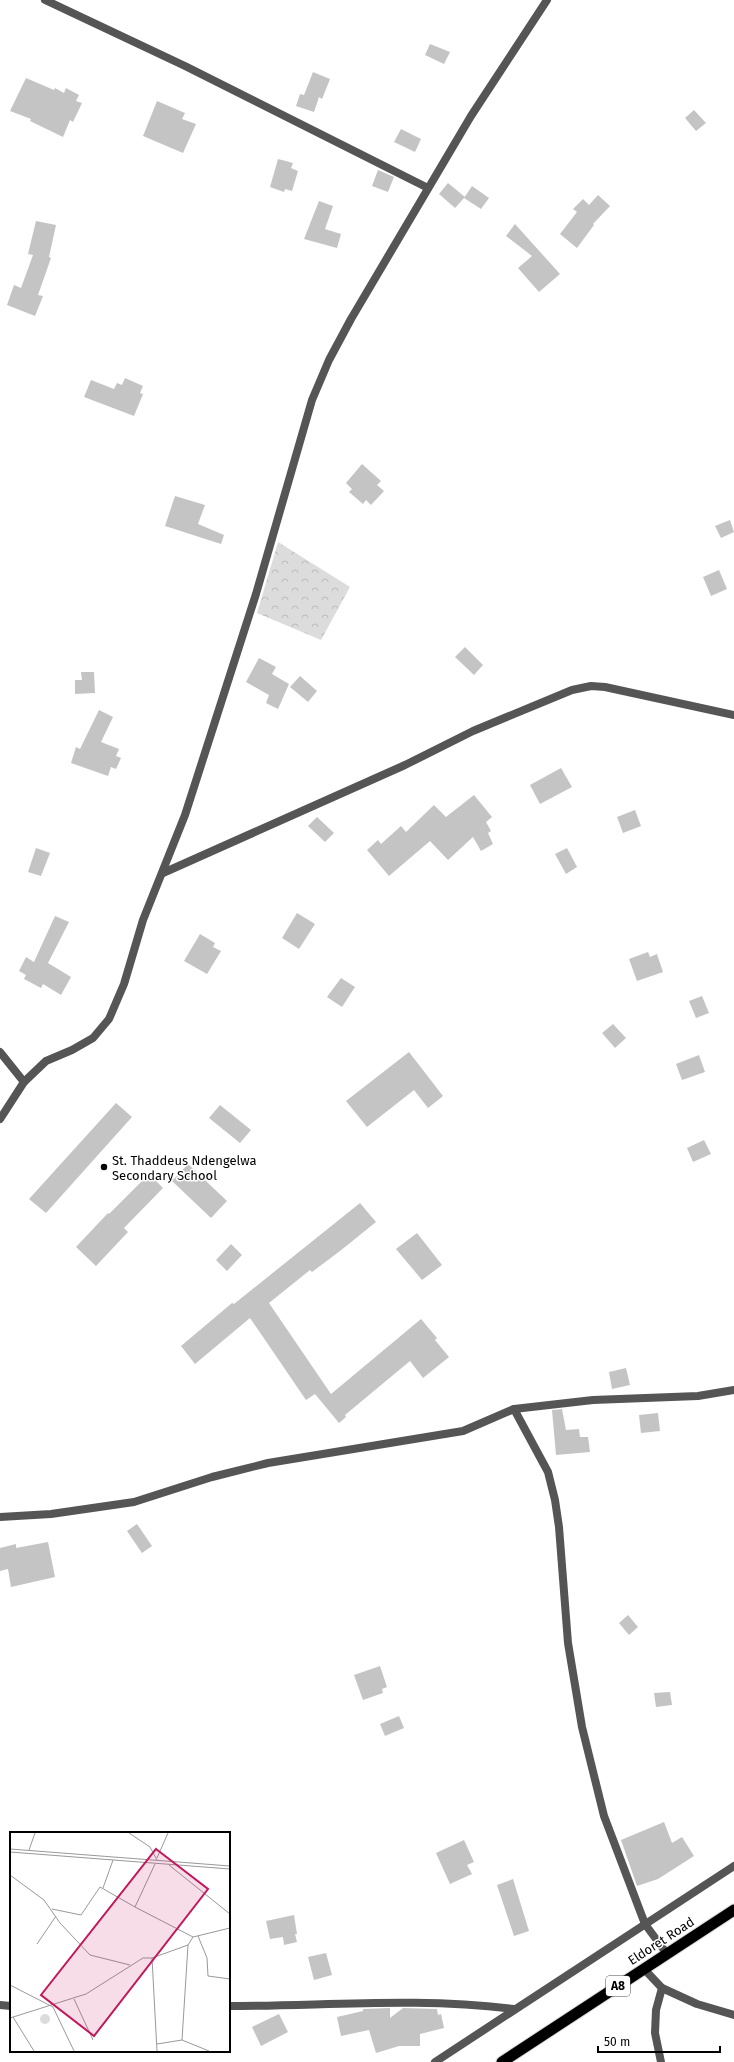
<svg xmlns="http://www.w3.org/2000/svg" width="734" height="2062" viewBox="0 0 734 2062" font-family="'Fira Sans',sans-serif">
<defs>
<pattern id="forest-crowns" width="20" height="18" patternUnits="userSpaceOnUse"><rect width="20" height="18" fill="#dcdcdc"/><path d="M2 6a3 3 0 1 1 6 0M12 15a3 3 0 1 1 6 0" fill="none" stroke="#bbb"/></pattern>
</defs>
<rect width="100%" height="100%" fill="#fff"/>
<polygon fill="url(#forest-crowns)" points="278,542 350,587 321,640 257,613"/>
<g fill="#c4c4c4">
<polygon points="430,44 450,52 444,64 425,55"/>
<polygon points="313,72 330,79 322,99 319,97 314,112 296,106 300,94 304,95"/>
<polygon points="26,78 54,90 55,88 64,93 66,88 79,95 76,101 82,103 73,122 70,120 63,137 30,121 31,119 10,111"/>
<polygon points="157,101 185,113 182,119 196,124 183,153 143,136"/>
<polygon points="694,110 706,123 696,131 685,118"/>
<polygon points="401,129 421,139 415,152 394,142"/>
<polygon points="278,159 293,163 291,168 298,171 292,191 285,189 284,192 270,187"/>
<polygon points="378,170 394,177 388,192 372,186"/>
<polygon points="448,183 465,197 455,208 439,194"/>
<polygon points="472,186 489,198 481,209 464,198"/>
<polygon points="598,195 610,206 593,224 594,225 577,248 560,234 577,212 573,209 583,199 589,205"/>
<polygon points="319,201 333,206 325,229 341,234 337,248 304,239"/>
<polygon points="36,221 56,225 49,257 51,258 38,295 43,296 35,316 7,305 14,285 21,288 33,255 28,254"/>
<polygon points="515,224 560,274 539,292 518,268 532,256 506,236"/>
<polygon points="125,378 143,386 140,393 143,394 134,416 84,397 91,380 114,389 117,383 122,385"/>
<polygon points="362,464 381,481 377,485 384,491 371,505 366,500 363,504 349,492 352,489 346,483"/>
<polygon points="175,496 205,505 198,524 224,535 221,544 165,526"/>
<polygon points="730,520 734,532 721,538 715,526"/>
<polygon points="719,570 727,589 711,596 703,577"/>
<polygon points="465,647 483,665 474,675 455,657"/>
<polygon points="259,658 276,667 272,674 289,684 278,709 266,703 269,695 246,682"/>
<polygon points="81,672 94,672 95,693 75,694 75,680 82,680"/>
<polygon points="300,676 317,691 308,702 290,687"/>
<polygon points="99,710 113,717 101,742 119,749 116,756 121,758 116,769 111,767 108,776 71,763 76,747 80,749"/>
<polygon points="561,768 572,787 540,804 530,785"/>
<polygon points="474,795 492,817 486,822 491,831 488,833 493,844 481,851 473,837 448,860 430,841 389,876 367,850 378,840 381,844 401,826 406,832 434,805 446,817"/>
<polygon points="635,810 641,826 623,833 617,817"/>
<polygon points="317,817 334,833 325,842 308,826"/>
<polygon points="36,848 50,853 41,876 28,872"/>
<polygon points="567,848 577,867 566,874 555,854"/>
<polygon points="297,913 315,924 299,949 282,938"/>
<polygon points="55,916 69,922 48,963 71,977 61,995 43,984 41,988 24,979 26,975 19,971 26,957 34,962"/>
<polygon points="200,934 215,943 213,947 221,951 207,974 184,961"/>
<polygon points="648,952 650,957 657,954 663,972 637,981 629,959"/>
<polygon points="341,978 355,987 342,1007 327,997"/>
<polygon points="702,996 709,1013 696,1018 689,1001"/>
<polygon points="613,1024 626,1038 615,1048 602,1033"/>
<polygon points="409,1052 443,1096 428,1108 414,1090 367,1127 346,1101"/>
<polygon points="699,1055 705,1072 682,1080 676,1064"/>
<polygon points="116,1103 132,1117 46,1213 29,1199"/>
<polygon points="220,1105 251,1130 240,1143 209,1118"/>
<polygon points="704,1140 711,1154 693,1162 687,1148"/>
<polygon points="188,1164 227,1201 211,1218 172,1181"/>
<polygon points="149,1174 163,1188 124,1228 128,1232 96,1266 76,1247 108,1213 109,1214"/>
<polygon points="360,1203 376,1222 340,1251 312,1272 310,1270 269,1303 331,1394 421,1319 437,1338 435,1340 449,1357 423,1378 410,1361 345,1415 346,1417 339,1423 315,1394 306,1400 250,1318 195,1364 181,1346 232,1303 234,1304"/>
<polygon points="417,1233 442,1265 422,1280 396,1249"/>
<polygon points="231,1244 242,1255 227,1271 216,1260"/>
<polygon points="626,1368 630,1385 612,1389 609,1372"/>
<polygon points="562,1409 566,1430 579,1429 580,1437 588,1437 590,1452 556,1455 552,1410"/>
<polygon points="658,1413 660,1431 641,1433 639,1415"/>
<polygon points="137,1524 152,1546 142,1553 127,1531"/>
<polygon points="48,1542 55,1577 11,1587 8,1569 0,1571 0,1548 16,1544 16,1548"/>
<polygon points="628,1615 638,1627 629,1635 619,1623"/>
<polygon points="380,1666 387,1687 382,1689 383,1693 363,1700 354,1675"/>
<polygon points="670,1692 672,1705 656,1707 654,1693"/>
<polygon points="399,1716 404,1728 385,1736 380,1724"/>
<polygon points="664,1822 672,1843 682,1837 694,1856 658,1879 637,1886 621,1840"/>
<polygon points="464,1840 474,1862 467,1865 472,1874 450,1884 436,1853"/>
<polygon points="513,1879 529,1931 514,1936 497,1885"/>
<polygon points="294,1915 297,1934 295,1934 297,1942 284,1945 283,1937 270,1939 266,1921"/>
<polygon points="326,1953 332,1975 314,1980 308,1957"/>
<polygon points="390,2008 390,2018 403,2008 437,2009 438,2015 441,2014 444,2028 420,2034 420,2046 399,2046 376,2053 369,2030 341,2036 337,2017 363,2011 363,2009"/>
<polygon points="279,2014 288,2032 261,2046 252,2027"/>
</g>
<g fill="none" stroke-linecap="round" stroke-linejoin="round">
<defs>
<polyline id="trunk" points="502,2062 734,1910"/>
</defs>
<use href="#trunk" stroke="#dbdbdb" stroke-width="13"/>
<g stroke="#555" stroke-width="8">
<polyline points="45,0 185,66 428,188"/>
<polyline points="163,873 405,765 473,731 572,690 591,686 605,687 734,715"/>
<polyline points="0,1052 24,1082 46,1061 72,1050 93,1038 109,1019 124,984 143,920 185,815 256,594 312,400 329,360 351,319 471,116 547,0"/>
<polyline points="0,1119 24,1082"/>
<polyline points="514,1409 593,1400 698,1396 734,1390"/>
<polyline points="0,1517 51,1514 134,1502 212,1477 268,1463 463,1431 514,1409 548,1472 555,1500 559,1527 568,1643 582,1727 604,1816 645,1924 667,1954"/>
<polyline points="644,1969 662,1988 697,2004 734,2015"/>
<polyline points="0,2005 11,2006"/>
<path d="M229,2006C324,2006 419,1997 514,2009"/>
<polyline points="435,2062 734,1866"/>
<polyline points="661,2062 655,2033 656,2010 662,1988"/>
</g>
<use href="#trunk" stroke="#000" stroke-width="11"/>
</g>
<circle fill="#000" stroke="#fff" stroke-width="1.5" cx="104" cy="1167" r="4"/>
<g text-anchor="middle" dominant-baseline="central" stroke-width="3" stroke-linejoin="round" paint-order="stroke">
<rect fill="#fff" stroke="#4c4c4c" stroke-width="1" x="606" y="1976" width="24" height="20" rx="3"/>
<g font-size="12" font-weight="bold" fill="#000">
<text x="618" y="1986">A8</text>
</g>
<g font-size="13" fill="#000" stroke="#fff" text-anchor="start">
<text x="112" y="1160">St. Thaddeus Ndengelwa<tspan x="112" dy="15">Secondary School</tspan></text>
</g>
<g font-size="13" fill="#000" stroke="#fff">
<text transform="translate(661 1941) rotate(-33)">Eldoret Road</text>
</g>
</g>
<g transform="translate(10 1832)">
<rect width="220" height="220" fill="#fff"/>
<path d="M30 187a5 5 0 1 1 10 0a5 5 0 1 1-10 0Z" fill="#dcdcdc"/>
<path fill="none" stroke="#999" stroke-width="1" d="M119,1L140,15L147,28M0,17L220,34M19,18L25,1M0,20L220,37M147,26L158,1M145,32L125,75L183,105M159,33L220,82M0,43L34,68L50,91L80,123L120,133M93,56L103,28M42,77L71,83L90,55L125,75M188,104L197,126L198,144L220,147M27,112L46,84M142,126L178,113L183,105L220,96M0,153L43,175L64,219M64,167L83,208M3,185L24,219M0,186L76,162L133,126H142L147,219M172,208L178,113M147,212L172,208L199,219"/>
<path fill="#c2185b" fill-opacity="0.15" stroke="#c2185b" stroke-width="2" d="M146,17L198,57L84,204L31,163Z"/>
<rect width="220" height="220" fill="none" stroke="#000" stroke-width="2"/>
</g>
<path d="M598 2046v6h122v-6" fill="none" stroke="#000000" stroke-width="2"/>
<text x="604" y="2046" font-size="12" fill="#000000" stroke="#ffffff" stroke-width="3" paint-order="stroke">50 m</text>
</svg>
